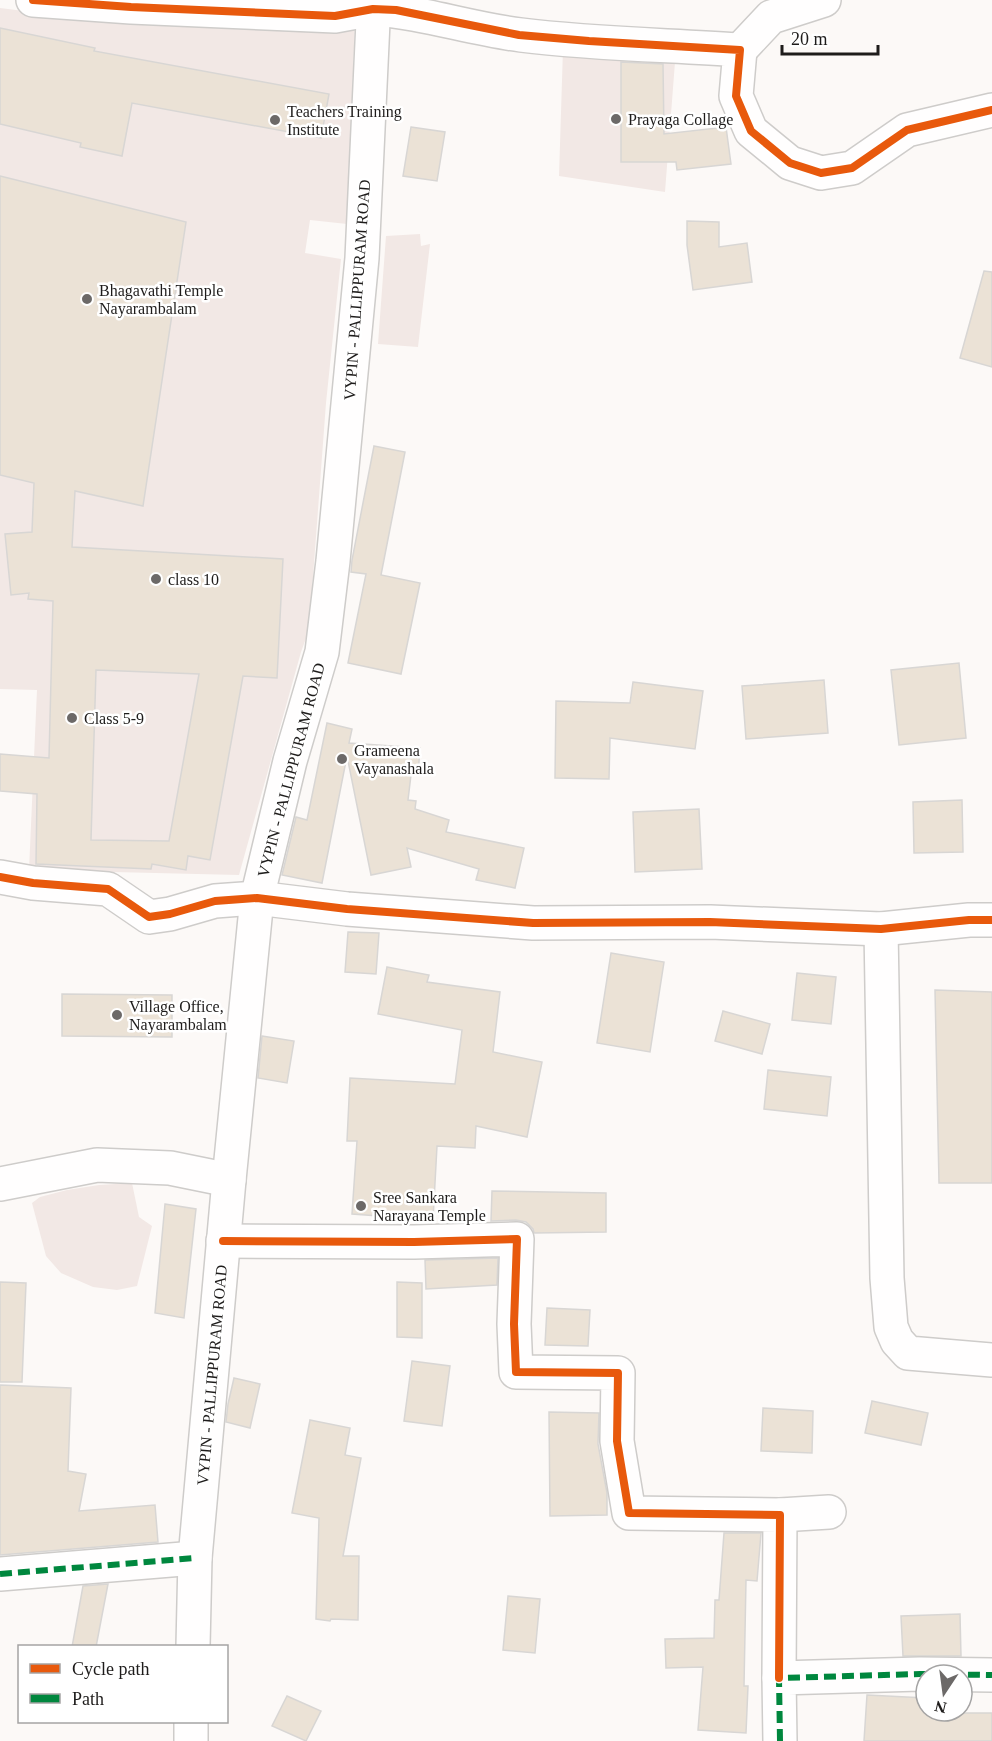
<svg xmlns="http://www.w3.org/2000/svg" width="992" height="1741" viewBox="0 0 992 1741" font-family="'Times New Roman',serif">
<rect width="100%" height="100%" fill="#fcf9f7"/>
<g fill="#f2e8e5">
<polygon points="0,8 80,18 355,22 347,224 310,220 305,253 341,259 326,403 309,630 301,652 239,875 29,870 37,690 0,689 0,475 143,505 186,223 0,177"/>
<polygon points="563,49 675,62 665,192 559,176"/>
<polygon points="420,234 421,246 430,244 418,347 378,344 386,236"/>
<polygon points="132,1183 139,1217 152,1226 137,1286 117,1290 93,1287 61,1273 46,1256 32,1203 40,1197 67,1190 99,1185"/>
</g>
<g fill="#ebe2d6" stroke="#d8d6d4" stroke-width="1.5" fill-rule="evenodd">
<polygon points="0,28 95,48 94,51 329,94 321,138 132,103 122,156 80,147 81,143 0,124"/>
<polygon points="621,62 663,64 664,134 726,127 731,164 677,170 676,162 621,162"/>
<polygon points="411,127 445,132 437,181 403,176"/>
<path d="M0,176L186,222L143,506L75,491L72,547L283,559L277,678L243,676L210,860L188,856L186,870L152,864L151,869L36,864L37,794L0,791V754L49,758L53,601L28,599L29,593L11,595L5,534L32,532L34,483L0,475ZM96,670L199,674L169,841L91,840Z"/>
<polygon points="687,221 719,222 719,247 747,243 752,282 693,290 687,245"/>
<polygon points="984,271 992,272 992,367 960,358"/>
<polygon points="374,446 405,452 381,575 420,583 401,674 348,663 366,574 351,572 352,560"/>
<polygon points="959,663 966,738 899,745 891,670"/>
<polygon points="824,680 828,733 746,739 742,686"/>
<polygon points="633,682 703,691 695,749 610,738 609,779 555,778 556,701 630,703"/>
<polygon points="327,723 352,729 349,743 420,748 418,775 411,775 408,800 416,801 415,809 449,820 446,832 524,848 515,888 476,880 479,869 407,848 411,867 371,875 347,756 322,883 282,875 296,817 307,820"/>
<polygon points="962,800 963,852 914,853 913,802"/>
<polygon points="699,809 702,869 635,872 633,812"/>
<polygon points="348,932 379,933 376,974 345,972"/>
<polygon points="611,953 664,962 650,1052 597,1043"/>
<polygon points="387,967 429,975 427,982 500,992 493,1052 542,1062 527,1137 476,1126 475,1148 437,1146 433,1220 352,1214 357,1141 347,1141 350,1078 455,1084 462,1030 378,1014"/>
<polygon points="797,973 836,977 831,1024 792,1020"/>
<polygon points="935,990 992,992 992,1183 939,1183"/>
<polygon points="62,994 172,995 172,1037 62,1036"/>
<polygon points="723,1011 770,1024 762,1054 715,1041"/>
<polygon points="262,1036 294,1041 287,1083 258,1078"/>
<polygon points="768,1070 831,1077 827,1116 764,1109"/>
<polygon points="492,1191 606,1193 606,1232 534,1233 533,1229 526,1222 516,1220 491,1221"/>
<polygon points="165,1204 196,1209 184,1318 155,1313"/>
<polygon points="498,1258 497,1285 426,1289 425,1260"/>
<polygon points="0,1282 26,1283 22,1382 0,1382"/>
<polygon points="397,1282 422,1283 422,1338 397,1337"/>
<polygon points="547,1308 590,1310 588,1346 545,1345"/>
<polygon points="412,1361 450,1366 442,1426 404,1421"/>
<polygon points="234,1378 260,1384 250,1428 226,1422 228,1404"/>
<polygon points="0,1385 71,1388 68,1471 86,1474 79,1511 155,1505 158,1542 0,1555"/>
<polygon points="872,1401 928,1413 921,1445 865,1433"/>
<polygon points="763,1408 813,1411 812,1453 761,1451"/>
<polygon points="549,1412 599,1413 598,1444 607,1493 607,1515 550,1516"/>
<polygon points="310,1420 350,1428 345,1455 361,1458 343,1556 359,1556 358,1620 331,1619 330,1621 316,1619 319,1518 292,1513"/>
<polygon points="724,1533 761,1533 757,1581 746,1580 744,1686 748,1686 746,1733 698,1730 703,1667 666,1668 665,1639 714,1638 715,1600 719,1600"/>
<polygon points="108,1584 96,1647 72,1647 83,1586"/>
<polygon points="508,1596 540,1599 535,1653 503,1650"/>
<polygon points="960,1614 961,1656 903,1656 901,1616"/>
<polygon points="867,1695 926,1698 926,1711 935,1711 935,1713 992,1713 992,1741 864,1741"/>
<polygon points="287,1696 321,1711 306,1741 272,1726"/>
</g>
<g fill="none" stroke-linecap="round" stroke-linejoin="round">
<defs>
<g id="street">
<path d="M373,9C423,12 471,29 521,35C594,44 667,45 740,50L736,96L751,131L790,163L821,173L852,168L907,130L992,110"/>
<polyline points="740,50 771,17 824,0"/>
<polyline points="0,877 33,883 108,889 149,917 170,914 215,901 257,898"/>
<polyline points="881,929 887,1278 891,1327 897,1341 908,1353 992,1360"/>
<polyline points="0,1184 97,1165 170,1168 229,1180"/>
<polyline points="223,1241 414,1242 517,1239 514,1324 516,1372 618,1373 617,1441 629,1513 780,1515 779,1678"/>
<polyline points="780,1515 829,1512"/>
<polyline points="0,1574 195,1558"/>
<polyline points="780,1741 779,1678 920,1674 992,1675"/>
</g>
<g id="secondary">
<polyline points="33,0 131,7 335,16 373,9"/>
<polyline points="257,898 347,909 533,923 710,922 881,929 969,920 992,920"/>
</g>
<g id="primary">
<polyline points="193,1646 195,1558 229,1180 257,898 290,761 322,652 333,561 362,258 374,0"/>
<polyline points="191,1741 191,1722"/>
</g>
</defs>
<use href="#street" stroke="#ceccca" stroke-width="36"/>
<use href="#secondary" stroke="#ceccca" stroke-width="36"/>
<use href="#primary" stroke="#ceccca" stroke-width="36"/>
<use href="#street" stroke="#fffefe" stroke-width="33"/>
<use href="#secondary" stroke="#fffefe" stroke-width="33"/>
<use href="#primary" stroke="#fffefe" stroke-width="33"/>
<g stroke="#00873e" stroke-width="6" stroke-dasharray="12 6" stroke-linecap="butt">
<polyline points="0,1574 195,1558"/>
<polyline points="780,1741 779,1678 920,1674 992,1675"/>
</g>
<defs>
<g id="cycleway">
<polyline points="33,0 131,7 335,16 373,9 396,10 519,35 589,41 740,50 736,96 751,131 790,163 821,173 852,168 907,130 992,110"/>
<polyline points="0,877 33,883 108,889 149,917 170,914 215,901 257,898 347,909 533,923 710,922 881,929 969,920 992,920"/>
<polyline points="223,1241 414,1242 517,1239 514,1324 516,1372 618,1373 617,1441 629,1513 780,1515 779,1678"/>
</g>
</defs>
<use href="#cycleway" stroke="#fff" stroke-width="11"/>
<use href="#cycleway" stroke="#e8590c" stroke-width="8"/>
</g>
<g fill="#6c6968" stroke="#fff" stroke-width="2">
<circle cx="616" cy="119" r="6"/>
<circle cx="275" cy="120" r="6"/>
<circle cx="87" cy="299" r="6"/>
<circle cx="156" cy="579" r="6"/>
<circle cx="72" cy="718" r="6"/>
<circle cx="342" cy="759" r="6"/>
<circle cx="117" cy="1015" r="6"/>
<circle cx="361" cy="1206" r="6"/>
</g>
<g text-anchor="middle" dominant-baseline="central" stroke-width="5" stroke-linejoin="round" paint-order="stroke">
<g font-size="16" fill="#1e1c1b" stroke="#fff" text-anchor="start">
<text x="287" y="111">Teachers Training<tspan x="287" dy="18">Institute</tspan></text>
<text x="628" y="119">Prayaga Collage</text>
<text x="99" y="290">Bhagavathi Temple<tspan x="99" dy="18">Nayarambalam</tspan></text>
<text x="168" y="579">class 10</text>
<text x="84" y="718">Class 5-9</text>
<text x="354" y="750">Grameena<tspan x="354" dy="18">Vayanashala</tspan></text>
<text x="129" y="1006">Village Office,<tspan x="129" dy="18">Nayarambalam</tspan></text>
<text x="373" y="1197">Sree Sankara<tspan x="373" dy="18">Narayana Temple</tspan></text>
</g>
<g font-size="16" fill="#1e1c1b" stroke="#fff">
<text transform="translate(357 290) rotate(-86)">VYPIN - PALLIPPURAM ROAD</text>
<text transform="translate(291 770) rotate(-75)">VYPIN - PALLIPPURAM ROAD</text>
<text transform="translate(212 1375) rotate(-85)">VYPIN - PALLIPPURAM ROAD</text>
</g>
</g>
<rect x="18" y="1645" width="210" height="78" fill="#ffffff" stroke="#a5a4a4" stroke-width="1.5"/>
<rect x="30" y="1664" width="30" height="9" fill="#e8590c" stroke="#a5a4a4" stroke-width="1.5"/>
<text x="72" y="1675" font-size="18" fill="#1e1c1b">Cycle path</text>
<rect x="30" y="1694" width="30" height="9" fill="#00873e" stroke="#a5a4a4" stroke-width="1.5"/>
<text x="72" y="1705" font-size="18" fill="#1e1c1b">Path</text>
<g transform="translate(944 1693) rotate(193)"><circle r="28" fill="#ffffff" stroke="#a5a4a4" stroke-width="1.5"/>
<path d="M0-4.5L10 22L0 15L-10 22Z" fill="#6c6968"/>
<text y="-9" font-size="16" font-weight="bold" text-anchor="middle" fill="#1e1c1b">N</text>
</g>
<path d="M782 45v9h96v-9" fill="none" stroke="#1e1c1b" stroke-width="3"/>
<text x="791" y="45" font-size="18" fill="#1e1c1b" stroke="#ffffff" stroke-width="4.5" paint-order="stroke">20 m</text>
</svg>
